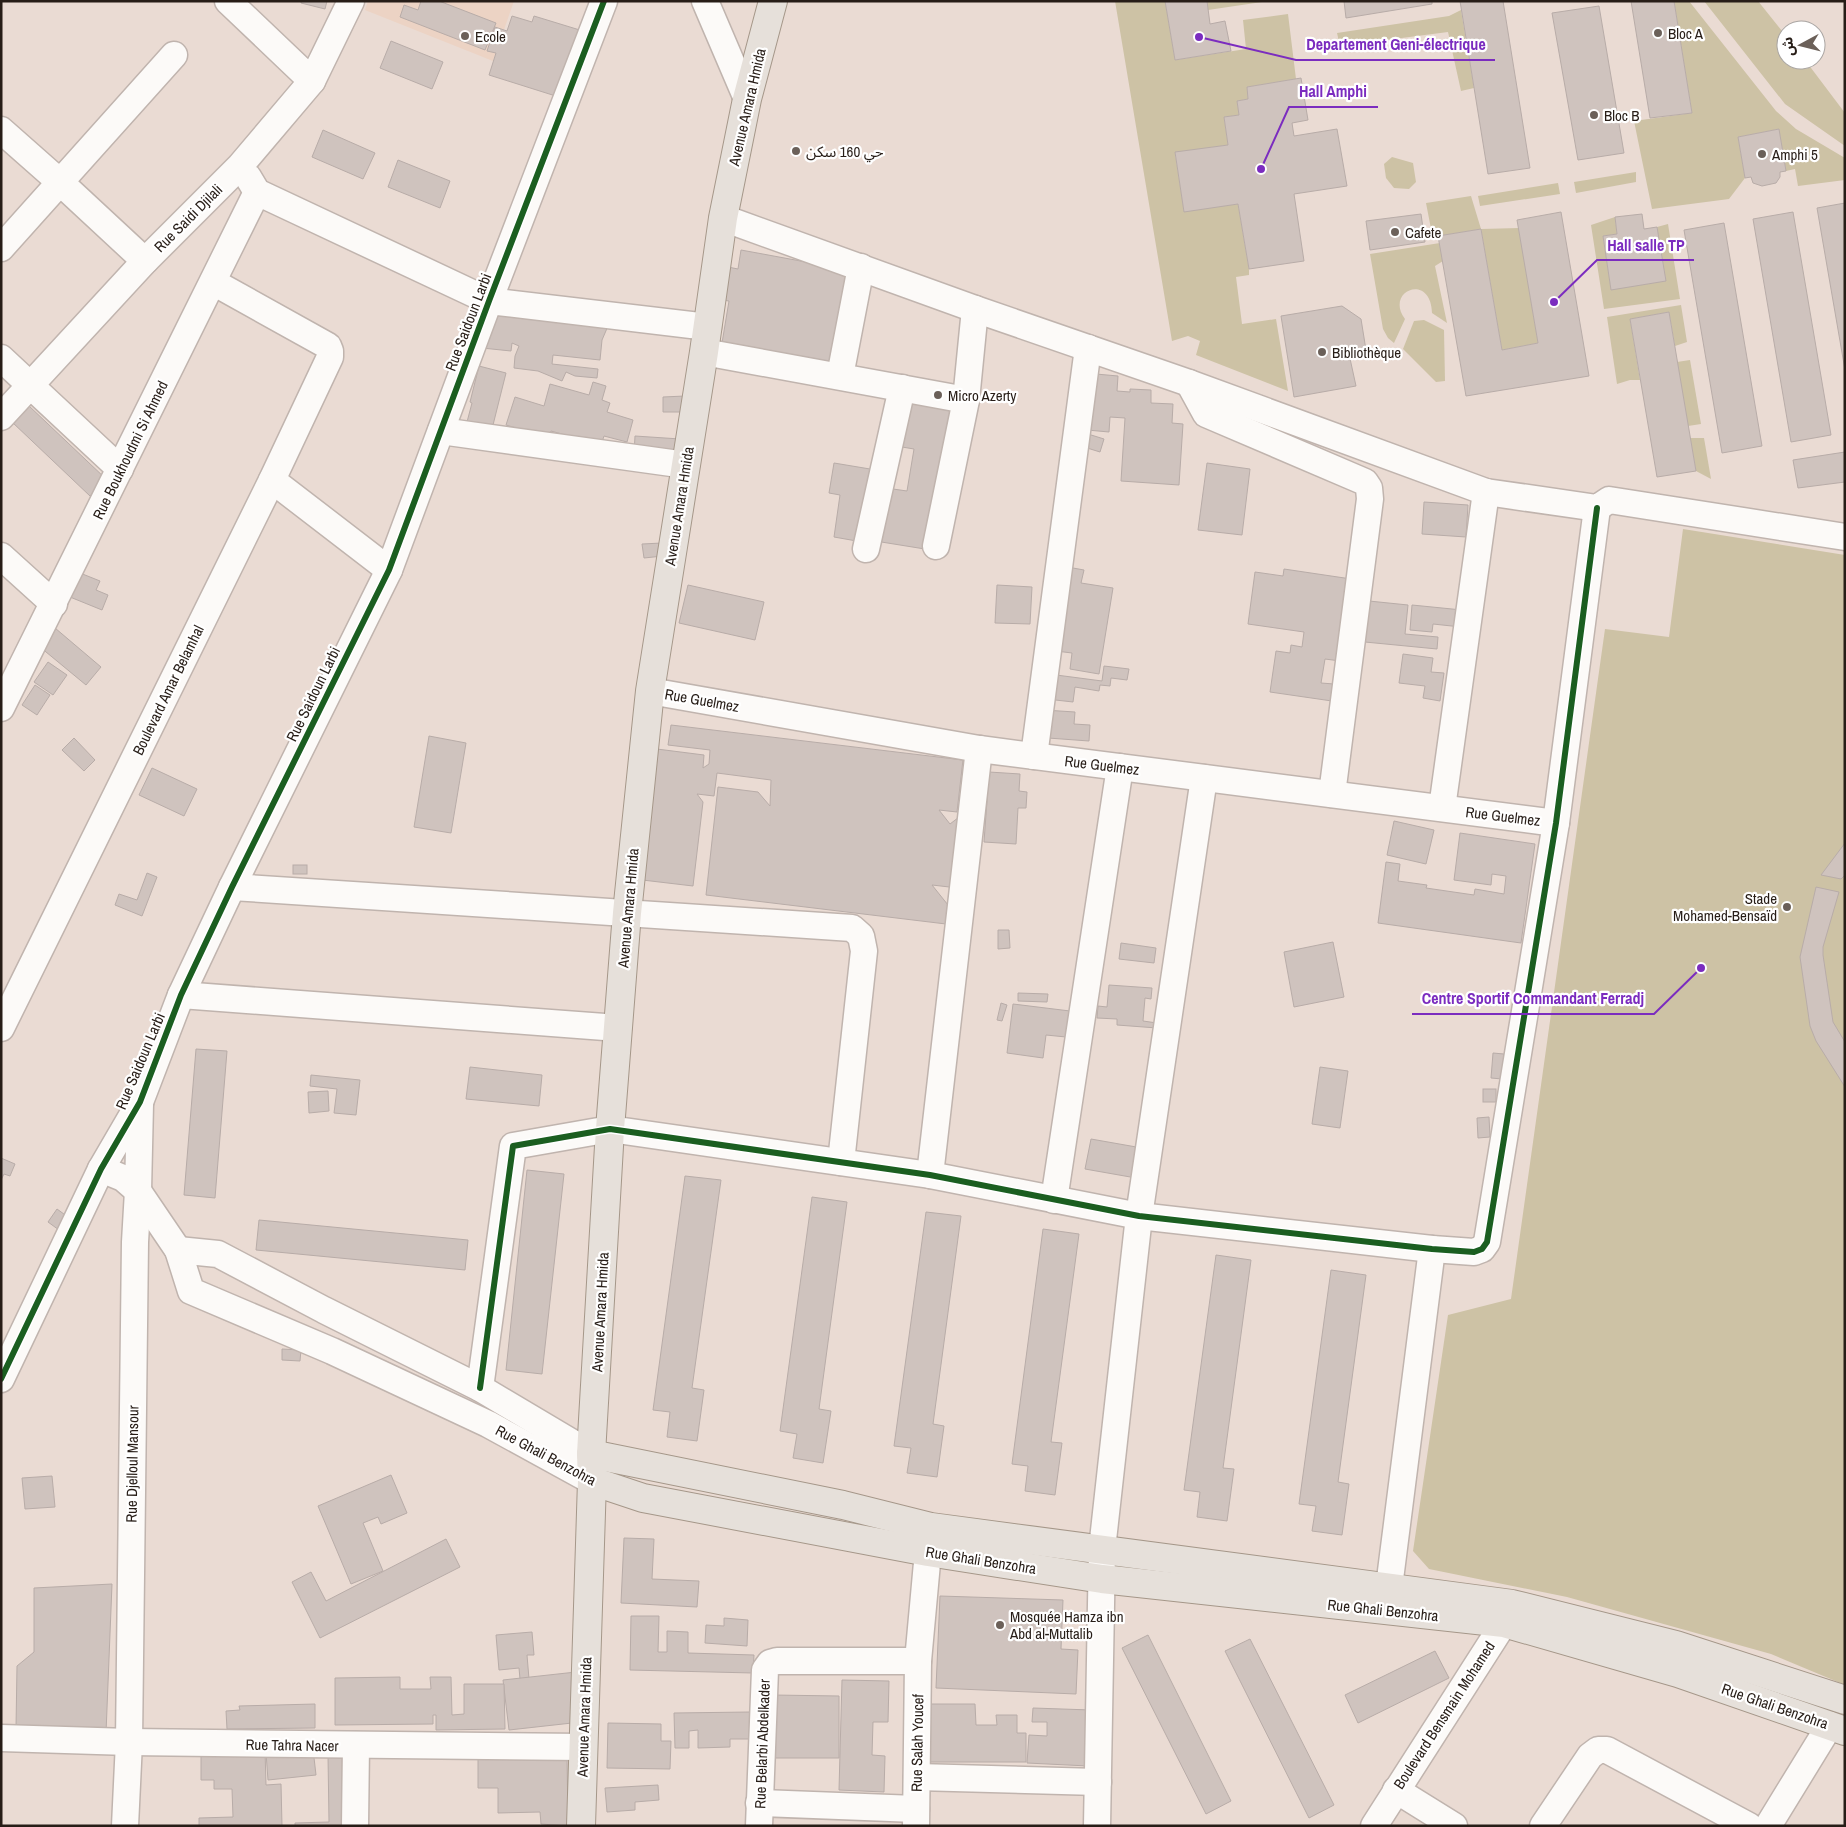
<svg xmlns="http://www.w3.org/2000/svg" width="1846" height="1827" viewBox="0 0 1846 1827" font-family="'Archivo Narrow','Noto Sans Arabic',sans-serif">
<rect width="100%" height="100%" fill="#eadbd3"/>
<polygon fill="#ecd3c4" points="368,1 514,1 493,61 365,10"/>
<g fill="#cdc2a5">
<polygon points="1115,1 1165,1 1175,60 1246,49 1243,20 1288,14 1296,79 1247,87 1248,99 1237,101 1239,115 1224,117 1228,145 1175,153 1184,211 1238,204 1249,269 1249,275 1236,277 1242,324 1276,319 1288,391 1196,355 1200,341 1188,336 1172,341"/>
<polygon points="1207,1 1261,1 1262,2 1208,10"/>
<polygon points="1674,1 1689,1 1776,111 1796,129 1845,158 1845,180 1798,186 1795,169 1786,171 1779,129 1738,137 1745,178 1729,199 1652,209 1634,121 1692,113"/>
<polygon points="1704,1 1758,1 1786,36 1786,60 1805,60 1845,113 1845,146 1785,104"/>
<polygon points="1461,10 1474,88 1461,91 1448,32 1340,46 1337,33 1449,16"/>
<polygon points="1392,157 1413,163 1416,182 1409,189 1394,188 1386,178 1384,164"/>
<polygon points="1636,172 1636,182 1576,193 1574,182"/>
<polygon points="1558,183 1560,194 1480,206 1478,196"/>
<polygon points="1471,196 1481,229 1519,228 1538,343 1502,350 1481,229 1439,236 1433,239 1426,203"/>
<polygon points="1615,217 1617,234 1603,236 1611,289 1665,281 1657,227 1668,224 1680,299 1604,309 1591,225"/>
<path d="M1440,243L1443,261L1435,266L1447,323L1432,313C1431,272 1384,291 1405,319L1394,343L1388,338L1383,329L1370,254Z"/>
<polygon points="1681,305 1687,342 1675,346 1669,312 1630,319 1640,380 1630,380 1617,384 1607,317"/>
<polygon points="1424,320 1444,330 1445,381 1436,382 1403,349 1414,321"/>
<polygon points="1690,360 1701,424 1688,426 1677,362"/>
<polygon points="1690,438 1704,438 1711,479 1696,471"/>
<polygon points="1683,529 1845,555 1845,1685 1771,1654 1567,1597 1429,1569 1413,1551 1448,1315 1511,1299 1605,629 1669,637"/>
</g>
<g fill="#cfc3be" stroke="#b8aca8">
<polygon points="301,1 327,1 325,9 301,3"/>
<polygon points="421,1 439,1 496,23 485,50 400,17 404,5 418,10"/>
<polygon points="1165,1 1207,1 1210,24 1225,21 1231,51 1175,60"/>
<polygon points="1344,1 1432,1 1432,4 1346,18"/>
<polygon points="1460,1 1503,1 1530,168 1488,174"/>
<polygon points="1631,1 1674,1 1692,113 1650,118"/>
<polygon points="1599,6 1624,153 1578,160 1552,13"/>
<polygon points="512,16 532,22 534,16 583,31 562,98 489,75 496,53 487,51 495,27 507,31"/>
<polygon points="391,41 443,62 432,89 380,68"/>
<polygon points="1301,78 1308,120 1292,123 1294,136 1337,129 1347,186 1294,194 1304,261 1249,269 1238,204 1184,212 1175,152 1228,145 1224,117 1239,115 1237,101 1248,99 1247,87"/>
<polygon points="1779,129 1786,171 1780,172 1780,177 1776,183 1762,186 1753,183 1751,177 1745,178 1738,137"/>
<polygon points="323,130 375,153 363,179 312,157"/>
<polygon points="398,160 450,181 440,208 388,187"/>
<polygon points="1845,203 1845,370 1817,208"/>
<polygon points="1561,212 1589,376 1466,396 1438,236 1481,229 1502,350 1538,343 1517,220"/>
<polygon points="1793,212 1831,435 1791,442 1753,219"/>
<polygon points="1421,214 1425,242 1370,250 1366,221"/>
<polygon points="1642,214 1644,229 1657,227 1666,281 1611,290 1603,236 1617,234 1615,217"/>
<polygon points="1724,223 1762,446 1722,453 1684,230"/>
<polygon points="741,250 855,271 838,364 722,343 729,301 722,300 728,267 738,269"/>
<polygon points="1342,306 1361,319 1366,350 1349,354 1356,386 1294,397 1281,316"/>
<polygon points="497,309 608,326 602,340 600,360 553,355 552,364 598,369 597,378 575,376 566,372 562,381 538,371 514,368 515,356 519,346 512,343 511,351 482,348"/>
<polygon points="1669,312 1696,471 1657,477 1630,319"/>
<polygon points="479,366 506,373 492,429 467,422 472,403 470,402"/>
<polygon points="1096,374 1118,376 1117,391 1130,392 1130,389 1151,390 1151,403 1173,404 1172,423 1183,424 1179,485 1121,481 1125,418 1110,417 1109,432 1087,430"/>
<polygon points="593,382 606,386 602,400 610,403 607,412 633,420 627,442 604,436 601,445 551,431 549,438 506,425 515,397 544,406 550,384 589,395"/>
<polygon points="685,396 686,412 663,412 663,397"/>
<polygon points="903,402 952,410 931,550 869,540 868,543 834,537 840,495 829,493 834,463 882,471 879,487 907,491 914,449 896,446"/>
<polygon points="28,405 106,479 90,496 12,422"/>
<polygon points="1088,434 1104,439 1100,452 1084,447"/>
<polygon points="635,436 680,439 679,457 634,454"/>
<polygon points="1845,452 1845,482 1798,488 1793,460"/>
<polygon points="1207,463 1250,469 1242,535 1198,530"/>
<polygon points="1424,502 1468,505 1466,537 1422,534"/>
<polygon points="662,543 663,556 644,558 642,544"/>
<polygon points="1062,566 1084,570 1081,583 1113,588 1099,674 1070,669 1072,653 1048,650"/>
<polygon points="1284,569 1358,580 1348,662 1325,659 1321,683 1334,684 1332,701 1270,692 1276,651 1290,653 1291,645 1302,647 1304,632 1248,624 1255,572 1283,576"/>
<polygon points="80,573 100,581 96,590 108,595 102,610 70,597"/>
<polygon points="688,585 764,602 755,640 679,623"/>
<polygon points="997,585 1032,587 1030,624 995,623"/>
<polygon points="1369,601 1408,605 1405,634 1438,637 1437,649 1365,642"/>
<polygon points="1412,605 1462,610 1461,627 1433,624 1432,632 1410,630"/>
<polygon points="55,628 101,667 86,685 40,647"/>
<polygon points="1403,654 1433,658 1431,672 1444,673 1440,701 1423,698 1425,686 1399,683"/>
<polygon points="48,662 67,675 53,695 34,682"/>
<polygon points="1104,666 1129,669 1127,680 1111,678 1110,686 1100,685 1099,691 1075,687 1073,702 1038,698 1041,673 1102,681"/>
<polygon points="35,685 50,695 37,715 22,705"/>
<polygon points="1044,710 1075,712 1074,724 1090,725 1089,741 1048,738"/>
<polygon points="671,725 963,760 957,812 939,810 950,824 967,811 958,888 932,885 948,905 946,924 706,895 718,787 758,792 770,806 771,780 717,773 714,796 697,794 703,802 693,886 634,879 649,748 704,755 703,768 709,764 710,750 668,745"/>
<polygon points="429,736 466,743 451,833 414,827"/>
<polygon points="74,738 95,760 84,771 62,750"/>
<polygon points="152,768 197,789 184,816 139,795"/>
<polygon points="989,772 1020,774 1019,791 1027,792 1026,808 1018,808 1016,844 984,842"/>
<polygon points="1394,821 1434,830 1426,864 1387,855"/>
<polygon points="1460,833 1535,844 1521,943 1378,923 1386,862 1400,864 1398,881 1427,885 1426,888 1474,895 1475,889 1504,894 1506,876 1492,874 1491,885 1454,880"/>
<polygon points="1845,843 1845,875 1841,879 1821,875"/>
<rect x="293" y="865" width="14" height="9"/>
<polygon points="147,873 157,877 142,916 115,905 119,894 137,900"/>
<polygon points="1816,887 1839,892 1823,947 1823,955 1833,1022 1845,1042 1845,1087 1816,1041 1810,1026 1800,957"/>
<polygon points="998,930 1009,930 1010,948 998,949"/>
<polygon points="1333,942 1344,997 1294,1007 1284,952"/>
<polygon points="1121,943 1156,948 1154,963 1119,959"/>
<polygon points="1109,985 1152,988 1151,999 1145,998 1143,1021 1157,1023 1157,1028 1117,1025 1117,1019 1097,1018 1098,1006 1107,1007"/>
<polygon points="1018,993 1048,994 1047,1002 1018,1001"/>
<polygon points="1001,1003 1007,1005 1002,1021 997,1020"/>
<polygon points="1013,1004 1070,1011 1066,1037 1046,1035 1043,1058 1007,1053"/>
<polygon points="196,1049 227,1051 215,1198 184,1195"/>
<polygon points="1493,1053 1504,1054 1502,1079 1491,1078"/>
<polygon points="470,1067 542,1075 539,1106 466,1099"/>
<polygon points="1320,1067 1348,1071 1340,1128 1312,1124"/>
<polygon points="311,1075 360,1080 356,1115 334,1113 337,1089 310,1086"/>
<rect x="1483" y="1089" width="13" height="13"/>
<polygon points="328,1091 329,1111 309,1113 308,1092"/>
<polygon points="1489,1117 1490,1137 1478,1138 1477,1118"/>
<polygon points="1091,1139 1142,1148 1136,1178 1085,1169"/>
<polygon points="1,1158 15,1164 10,1176 4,1174 1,1180"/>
<polygon points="527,1170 564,1174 542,1374 506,1370"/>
<polygon points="685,1176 721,1180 692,1388 704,1390 697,1441 667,1437 670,1412 653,1410"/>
<polygon points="812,1197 847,1202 819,1409 831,1411 823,1463 793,1458 797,1434 780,1431"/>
<polygon points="57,1209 68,1217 59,1230 48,1222"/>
<polygon points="926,1212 961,1216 933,1424 944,1426 937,1477 907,1473 911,1448 894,1446"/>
<polygon points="259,1220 468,1240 465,1270 256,1250"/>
<polygon points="1043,1229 1079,1234 1051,1442 1062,1443 1055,1495 1025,1491 1028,1466 1012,1464"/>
<polygon points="1216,1255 1251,1260 1223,1468 1234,1469 1227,1521 1197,1517 1200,1492 1184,1490"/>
<polygon points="1331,1270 1366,1275 1338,1482 1349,1484 1342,1535 1312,1531 1316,1506 1299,1504"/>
<polygon points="282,1349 301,1350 300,1361 282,1360"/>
<polygon points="391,1475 407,1513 381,1524 378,1517 363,1523 383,1571 351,1584 318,1506"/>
<polygon points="52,1476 55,1507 25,1509 22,1478"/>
<polygon points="624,1538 654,1539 652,1579 699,1581 697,1607 621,1603"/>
<polygon points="446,1539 460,1567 320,1638 292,1582 311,1572 326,1601"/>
<polygon points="112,1584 106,1733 16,1728 17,1666 34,1652 34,1588"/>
<polygon points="940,1596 1063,1600 1061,1649 1078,1650 1076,1694 936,1688"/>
<polygon points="631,1616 659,1616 658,1652 667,1652 667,1631 688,1632 688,1653 754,1655 753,1673 630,1670"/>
<polygon points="724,1618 748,1620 747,1646 705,1643 706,1625 724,1626"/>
<polygon points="532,1632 534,1655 527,1655 529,1679 520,1679 519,1668 499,1670 496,1635"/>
<polygon points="1148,1635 1231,1801 1206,1814 1122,1648"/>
<polygon points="1250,1639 1334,1805 1309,1818 1225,1651"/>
<polygon points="1435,1651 1449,1678 1358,1723 1345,1695"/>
<polygon points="576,1672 581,1722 509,1730 503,1680"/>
<polygon points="400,1677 400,1689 431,1689 430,1677 451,1677 452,1715 464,1714 464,1684 504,1684 505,1729 436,1730 436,1715 433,1715 433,1724 335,1725 335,1678"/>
<polygon points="842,1680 889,1681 888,1722 873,1722 872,1755 885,1756 884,1792 839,1790"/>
<polygon points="773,1695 839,1696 839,1758 773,1758"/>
<polygon points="315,1704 315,1728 227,1729 226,1711 240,1710 239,1706"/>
<polygon points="928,1704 975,1704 976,1725 997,1725 996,1715 1017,1715 1017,1733 1026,1733 1026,1762 928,1762"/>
<polygon points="1033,1708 1091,1710 1088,1766 1027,1763 1029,1735 1047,1736 1047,1722 1032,1722"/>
<polygon points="750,1712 751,1739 730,1739 730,1747 698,1748 698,1730 689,1731 689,1748 675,1748 674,1713"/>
<polygon points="608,1723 661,1724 661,1741 671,1741 670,1769 607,1768"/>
<polygon points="265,1749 266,1785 281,1784 282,1826 199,1826 199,1818 233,1817 232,1789 214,1789 214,1780 201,1780 201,1751"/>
<polygon points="313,1749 316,1775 268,1780 266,1753"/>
<polygon points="328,1755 348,1755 346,1826 295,1826 295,1823 329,1822"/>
<polygon points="567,1755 568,1826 541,1824 540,1812 498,1813 498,1788 478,1788 478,1756"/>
<polygon points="658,1785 659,1800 635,1802 635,1810 607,1812 605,1788"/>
</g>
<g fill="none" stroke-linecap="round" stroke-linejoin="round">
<defs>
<g id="minor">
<polyline points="228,1 312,81"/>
<polyline points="705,1 747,99"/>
<polyline points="1,130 61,183 145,261"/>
<polyline points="248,177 257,192 489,301 708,327"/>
<polyline points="723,218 975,309 1189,383 1486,492 1597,508 1609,500 1845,537"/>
<polyline points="1,248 174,55"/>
<polyline points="704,352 966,400"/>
<polyline points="1,358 120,469"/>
<polyline points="840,376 861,267"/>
<polyline points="1189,383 1206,414 1365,482 1369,488 1370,499 1332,794"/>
<polyline points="1,417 145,261 240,166 312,81 351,1"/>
<polyline points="441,431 686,465"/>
<polyline points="272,480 389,570"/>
<polyline points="936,546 966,400 975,309"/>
<polyline points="866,549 902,388"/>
<polyline points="1,556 54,604"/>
<polyline points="650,691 979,749 1556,823"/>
<polyline points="1,708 257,192"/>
<polyline points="1034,756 1088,348"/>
<polyline points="1442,808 1486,492"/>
<polyline points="232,887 852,928 861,936 864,951 841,1162"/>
<polyline points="181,995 618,1028"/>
<polyline points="1,1028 272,480 330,357 330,351 328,346 213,282"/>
<polyline points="101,1169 123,1178 138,1191 178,1250 191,1291 332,1351 488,1424 592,1481"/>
<polyline points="930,1175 979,749"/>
<polyline points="1054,1200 1120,767"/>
<polyline points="178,1250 218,1254 324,1310 480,1388 591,1454"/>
<polyline points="1,1379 101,1169 140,1102 181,995 232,887 389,570 489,301 604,1"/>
<polyline points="480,1388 513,1146 610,1129 930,1175 1139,1216 1432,1249 1474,1252 1482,1249 1487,1242 1556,823 1597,508"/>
<polyline points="1389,1587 1432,1249"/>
<polyline points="1,1738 129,1742 583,1747"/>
<polyline points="917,1777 1098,1782"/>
<polyline points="1396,1790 1454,1826"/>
<polyline points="759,1803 916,1809"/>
<polyline points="125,1826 129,1742 135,1242 138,1191 140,1104"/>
<polyline points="355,1826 356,1745"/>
<polyline points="759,1826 765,1670 770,1663 777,1661 918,1661"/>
<polyline points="916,1826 918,1661 930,1530"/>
<polyline points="1097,1826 1102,1549 1139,1216 1204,778"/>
<polyline points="1374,1826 1504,1623 1512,1604"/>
<polyline points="1543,1826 1590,1756 1598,1750 1607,1750 1749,1826"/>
<polyline points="1768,1826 1830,1725"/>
</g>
<g id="major">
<polyline points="591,1454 843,1505 931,1527 1512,1604 1676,1645 1845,1700"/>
<polyline points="592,1481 643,1498 928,1552 1102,1579 1504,1623 1678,1673 1845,1731"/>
<polyline points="581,1826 592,1481 591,1454 610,1129 627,913 650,691 704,352 723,218 747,99 773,1"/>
</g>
</defs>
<use href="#minor" stroke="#c0b4ae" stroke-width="29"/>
<use href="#major" stroke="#a59789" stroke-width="30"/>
<use href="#minor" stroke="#fcfaf8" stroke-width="26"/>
<use href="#major" stroke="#e6e0da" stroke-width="28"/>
<defs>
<g id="cycleway">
<polyline points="1,1379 101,1169 140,1102 181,995 232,887 389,570 489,301 604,1"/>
<polyline points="480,1388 513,1146 610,1129 930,1175 1139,1216 1432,1249 1474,1252 1482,1249 1487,1242 1556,823 1597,508"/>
</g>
</defs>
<use href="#cycleway" stroke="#fff" stroke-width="9"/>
<use href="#cycleway" stroke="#1b5e20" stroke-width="6"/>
</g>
<g fill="#6b6059" stroke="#fff" stroke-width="2">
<circle cx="1658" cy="33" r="5"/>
<circle cx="465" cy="36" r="5"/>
<circle cx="1594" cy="115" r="5"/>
<circle cx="796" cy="151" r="5"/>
<circle cx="1762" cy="154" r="5"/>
<circle cx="1395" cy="232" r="5"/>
<circle cx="1322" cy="352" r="5"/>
<circle cx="938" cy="395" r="5"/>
<circle cx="1787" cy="907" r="5"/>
<circle cx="1000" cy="1625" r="5"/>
</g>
<g text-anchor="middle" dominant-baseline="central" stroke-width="4.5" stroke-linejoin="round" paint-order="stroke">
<g font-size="15" fill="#271d17" stroke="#fff" text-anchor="start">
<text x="1668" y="33">Bloc A</text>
<text x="475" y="36">Ecole</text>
<text x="1604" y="115">Bloc B</text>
<text x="806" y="151">حي 160 سكن</text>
<text x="1772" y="154">Amphi 5</text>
<text x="1405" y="232">Cafete</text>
<text x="1332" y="352">Bibliothèque</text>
<text x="948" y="395">Micro Azerty</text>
<text x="1777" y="898" text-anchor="end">Stade<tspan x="1777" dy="17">Mohamed-Bensaïd</tspan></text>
<text x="1010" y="1616">Mosquée Hamza ibn<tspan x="1010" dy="17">Abd al-Muttalib</tspan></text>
</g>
<g font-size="15" fill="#271d17" stroke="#fff">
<text transform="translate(747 107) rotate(-77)">Avenue Amara Hmida</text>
<text transform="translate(188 218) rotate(-45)">Rue Saidi Djilali</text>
<text transform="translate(468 322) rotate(-69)">Rue Saidoun Larbi</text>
<text transform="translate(130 450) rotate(-64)">Rue Boukhoudmi Si Ahmed</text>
<text transform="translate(679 506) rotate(-81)">Avenue Amara Hmida</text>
<text transform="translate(168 690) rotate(-64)">Boulevard Amar Belamhal</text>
<text transform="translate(313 694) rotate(-64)">Rue Saidoun Larbi</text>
<text transform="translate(702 700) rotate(10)">Rue Guelmez</text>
<text transform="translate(1102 765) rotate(7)">Rue Guelmez</text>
<text transform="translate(1503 816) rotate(7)">Rue Guelmez</text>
<text transform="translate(628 908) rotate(-85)">Avenue Amara Hmida</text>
<text transform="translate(140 1061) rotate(-67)">Rue Saidoun Larbi</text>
<text transform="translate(600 1312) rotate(-87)">Avenue Amara Hmida</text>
<text transform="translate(546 1455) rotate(28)">Rue Ghali Benzohra</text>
<text transform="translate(132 1464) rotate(-89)">Rue Djelloul Mansour</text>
<text transform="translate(981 1560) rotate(9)">Rue Ghali Benzohra</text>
<text transform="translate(1383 1610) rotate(6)">Rue Ghali Benzohra</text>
<text transform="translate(1775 1706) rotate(19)">Rue Ghali Benzohra</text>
<text transform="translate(1444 1715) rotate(-57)">Boulevard Bensmain Mohamed</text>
<text transform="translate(584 1717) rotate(-88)">Avenue Amara Hmida</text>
<text transform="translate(917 1743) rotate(-89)">Rue Salah Youcef</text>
<text transform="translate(762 1744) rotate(-88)">Rue Belarbi Abdelkader</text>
<text transform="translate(292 1745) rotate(1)">Rue Tahra Nacer</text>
</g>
</g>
<path fill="none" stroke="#7b2cbf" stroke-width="2" d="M1199 37L1296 60H1495M1261 169L1289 107H1378M1554 302L1597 260H1694M1701 968L1654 1014H1412"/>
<g fill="#7b2cbf" stroke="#fff" stroke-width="2">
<circle cx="1199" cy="37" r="5"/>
<circle cx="1261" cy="169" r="5"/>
<circle cx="1554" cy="302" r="5"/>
<circle cx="1701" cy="968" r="5"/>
</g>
<g font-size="16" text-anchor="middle" font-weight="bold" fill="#7b2cbf" stroke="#fff" stroke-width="4.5" stroke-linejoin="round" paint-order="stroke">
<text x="1396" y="50">Departement Geni-électrique</text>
<text x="1333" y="97">Hall Amphi</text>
<text x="1646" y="251">Hall salle TP</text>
<text x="1533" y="1004">Centre Sportif Commandant Ferradj</text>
</g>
<rect width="1846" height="1827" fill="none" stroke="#271d17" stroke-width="5"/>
<g transform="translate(1801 45) rotate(263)"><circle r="24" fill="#ffffff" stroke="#a9a5a2"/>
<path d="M0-4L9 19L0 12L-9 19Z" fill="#6b6059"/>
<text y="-8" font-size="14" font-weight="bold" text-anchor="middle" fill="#271d17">ش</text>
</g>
</svg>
